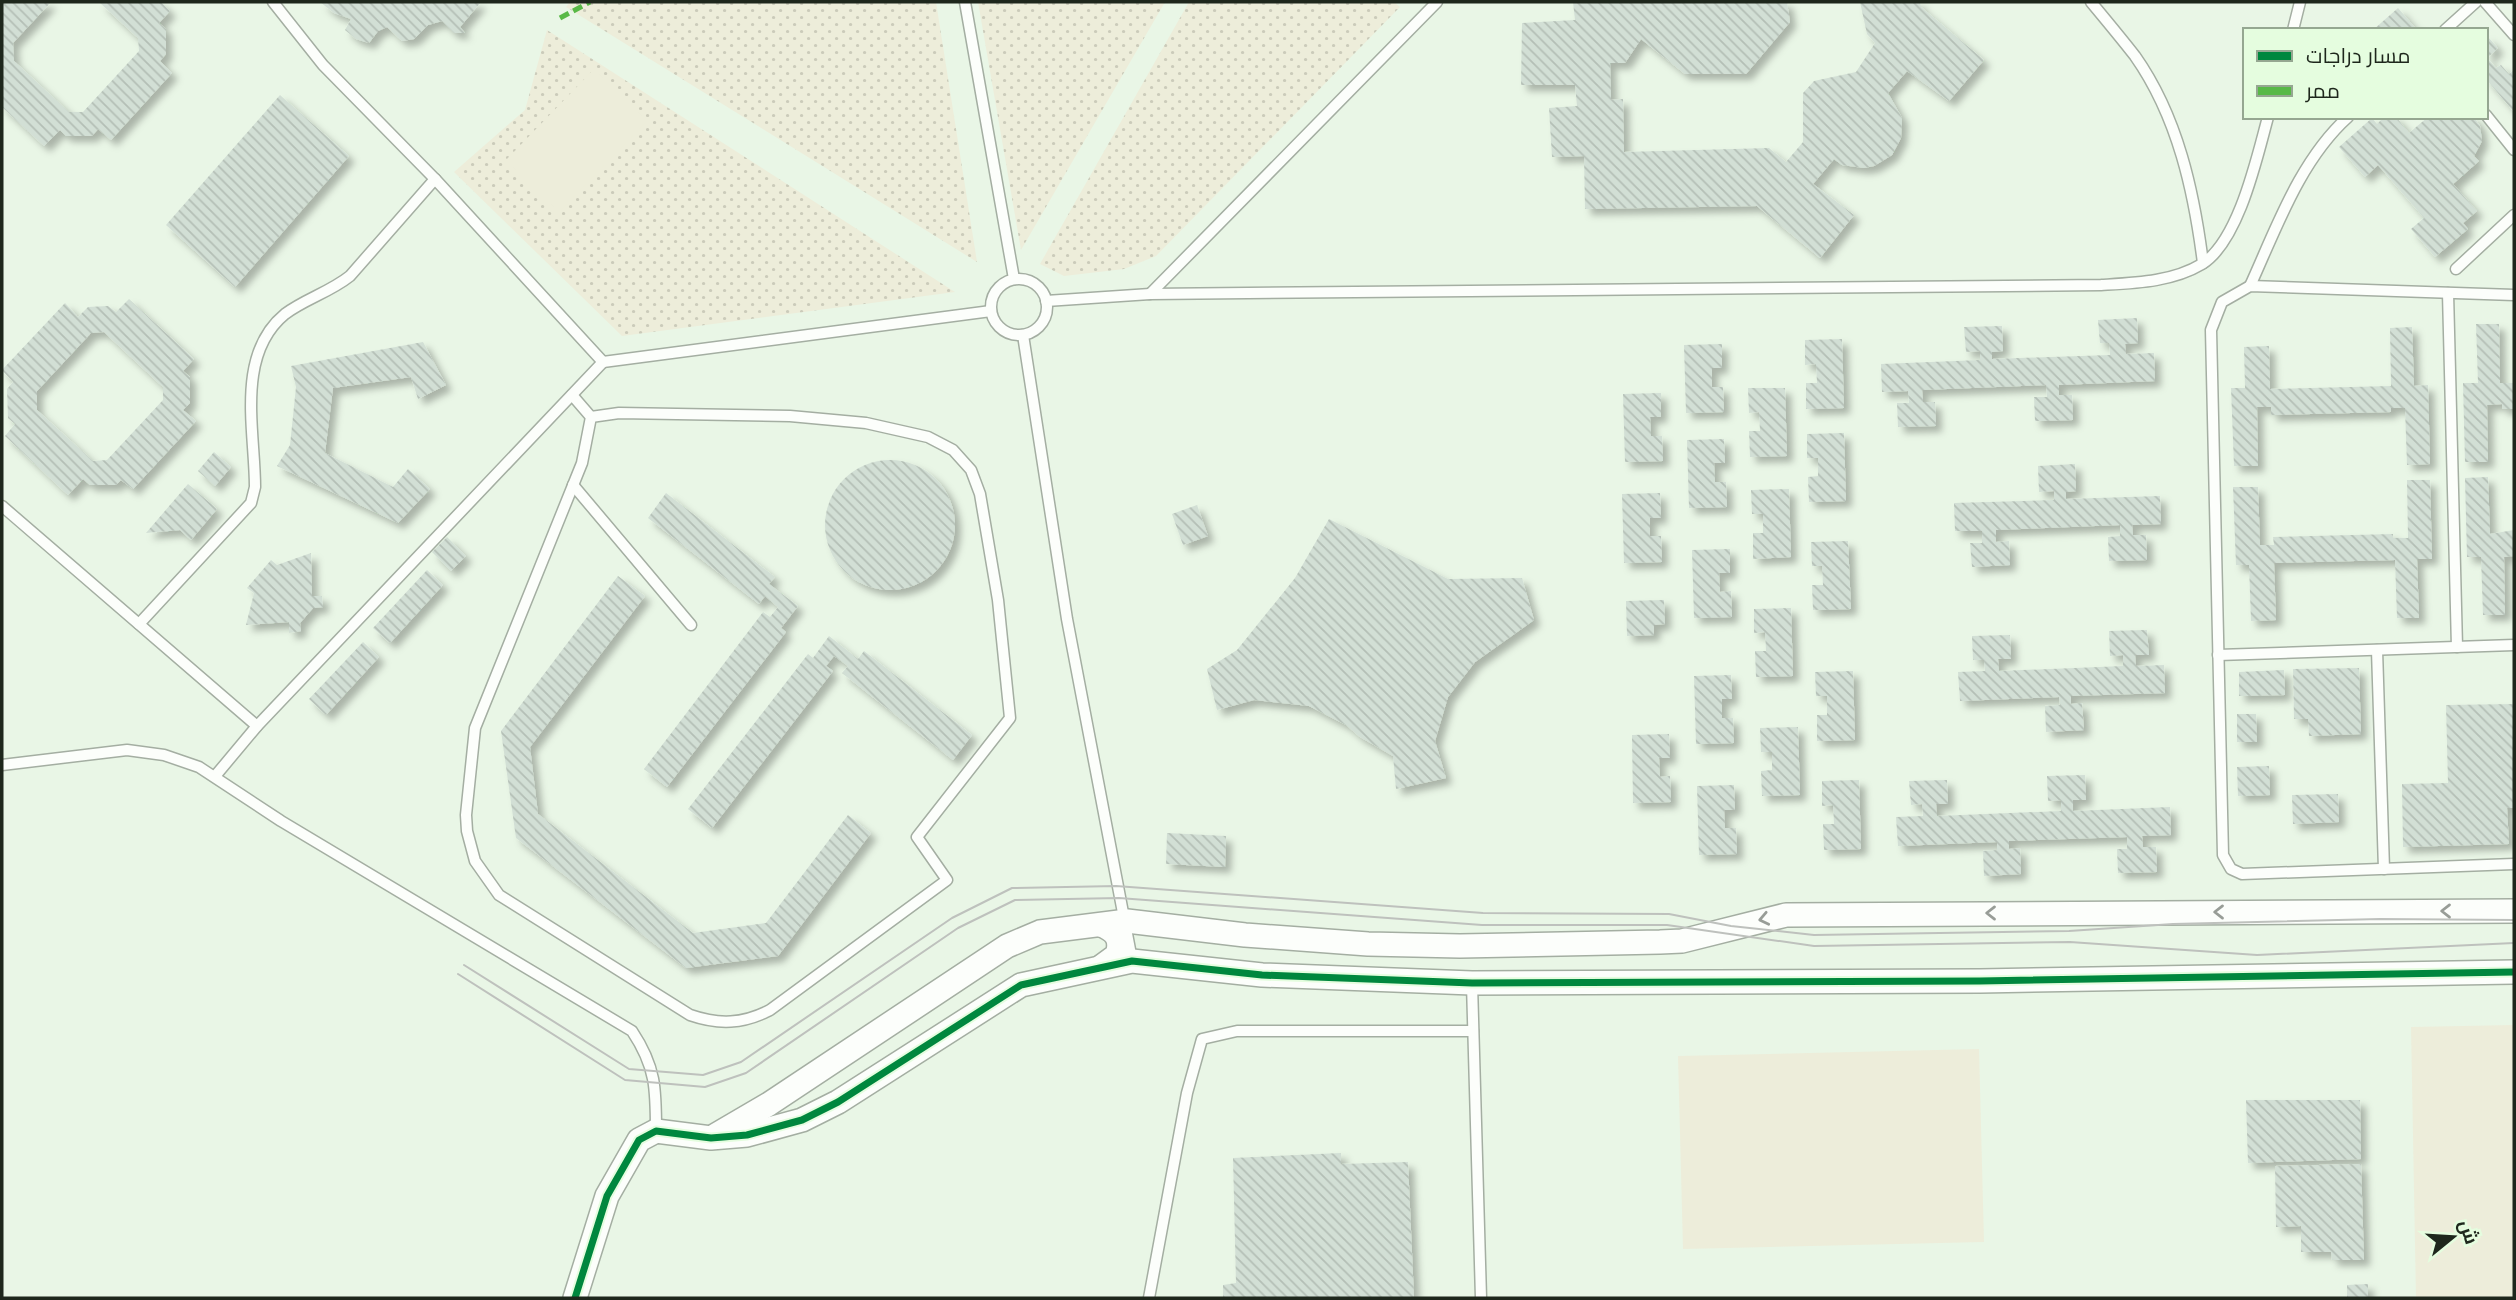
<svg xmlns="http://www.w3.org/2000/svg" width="2516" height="1300" viewBox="0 0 2516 1300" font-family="'Fira Sans',Cairo,sans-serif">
<defs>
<pattern id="grass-dots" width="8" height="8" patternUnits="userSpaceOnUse" patternTransform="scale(1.75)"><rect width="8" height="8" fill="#ededda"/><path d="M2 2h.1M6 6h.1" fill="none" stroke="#cbcbba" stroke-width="1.8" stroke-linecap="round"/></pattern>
<pattern id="building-back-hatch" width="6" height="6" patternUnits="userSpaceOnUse" patternTransform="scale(1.75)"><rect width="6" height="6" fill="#d2dfd5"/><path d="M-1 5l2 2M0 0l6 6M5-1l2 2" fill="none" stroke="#b4bfb6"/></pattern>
<filter id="shadow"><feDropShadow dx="6" dy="6" stdDeviation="3.5" flood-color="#0004"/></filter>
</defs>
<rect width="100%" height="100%" fill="#e9f6e6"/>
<g fill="url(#grass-dots)">
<polygon points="570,2 936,2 977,262 566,7"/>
<polygon points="978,2 1165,2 1021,250"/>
<polygon points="1189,2 1394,2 1400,7 1156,256 1124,269 1064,276 1040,264"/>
<polygon points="547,30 955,292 622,336 454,172 525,110"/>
</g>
<g fill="#ededda">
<polygon points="594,69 647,121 559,212 506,160"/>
<polygon points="2514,1025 2514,1298 2416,1298 2411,1027"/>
<polygon points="1979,1049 1984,1242 1683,1249 1678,1056"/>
</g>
<g fill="url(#building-back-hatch)" fill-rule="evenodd" filter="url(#shadow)">
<polygon points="2,2 51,2 13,43 14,61 69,112 83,112 139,51 138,38 99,2 161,2 170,11 159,23 166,29 166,54 160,61 172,73 111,140 98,129 92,136 66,136 60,130 44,146 2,107"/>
<polygon points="320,2 481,2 460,27 465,33 454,33 442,21 428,25 414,39 402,41 387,27 378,31 369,43 356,39 345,30 351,19 334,13"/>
<polygon points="1573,2 1787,2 1790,22 1746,74 1685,74 1641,39 1625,63 1610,63 1611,100 1623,99 1624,152 1769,148 1786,162 1803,142 1803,93 1814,81 1856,72 1875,43 1867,34 1860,2 1920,2 1921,7 1984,60 1949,101 1907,71 1888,93 1902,118 1901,138 1892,155 1874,166 1864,168 1842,165 1834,159 1813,184 1854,215 1820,258 1757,206 1585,209 1584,156 1552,157 1549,108 1577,106 1575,85 1521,85 1522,23 1575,20"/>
<polygon points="2398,8 2417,30 2373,30"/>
<polygon points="2486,35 2498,48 2487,58 2496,68 2501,65 2509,74 2514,70 2514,112 2486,79"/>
<polygon points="280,95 349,156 235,287 166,225"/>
<polygon points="2384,117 2396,117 2409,133 2428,117 2474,117 2480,126 2482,141 2474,156 2479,161 2453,184 2477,211 2463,223 2468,229 2435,257 2411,229 2424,218 2378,165 2365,177 2339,147 2372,118 2377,124"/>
<path d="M129,299L194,359L183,371L190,377V403L183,410L196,421L133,489L121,480L116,485H90L83,479L68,495L5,436L15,424L8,418L7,389L13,382L2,370L65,303L78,317L88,307L108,306L116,312ZM104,332L163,387V400L107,460L93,461L37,410V391L91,333Z"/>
<polygon points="2137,318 2138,343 2125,344 2126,354 2154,353 2155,381 2059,385 2059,395 2072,395 2073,420 2035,421 2034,397 2047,397 2046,385 1922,390 1923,402 1935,402 1936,426 1898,427 1897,403 1909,403 1908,391 1882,392 1881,364 1980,360 1980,351 1966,352 1964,327 2002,326 2003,351 1992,352 1992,359 2110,355 2109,343 2100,343 2098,320"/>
<polygon points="2476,324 2499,324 2500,383 2514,383 2514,409 2502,409 2502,404 2487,405 2488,462 2465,462 2463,383 2478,383"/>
<polygon points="2412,327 2414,386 2428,385 2430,464 2407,465 2405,408 2391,408 2391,412 2271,415 2271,407 2257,407 2258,466 2234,466 2231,388 2245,388 2244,347 2269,346 2270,389 2391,386 2390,328"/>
<polygon points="1842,339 1844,408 1806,409 1806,383 1817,383 1816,364 1805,365 1805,340"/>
<polygon points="423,342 446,385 418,399 411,377 333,388 325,453 393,487 408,469 430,489 398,523 277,466 290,445 296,387 291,366"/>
<polygon points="1722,344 1722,368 1712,368 1712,387 1723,387 1724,412 1686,413 1684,345"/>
<polygon points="1748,388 1785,388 1787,456 1750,457 1749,431 1760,431 1759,412 1749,413"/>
<polygon points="1661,393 1661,417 1650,417 1651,436 1662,436 1663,461 1625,462 1623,394"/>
<polygon points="1844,433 1846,501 1809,502 1808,477 1818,476 1818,458 1807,458 1807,434"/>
<polygon points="1724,439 1725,463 1714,463 1715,482 1726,482 1727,507 1689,508 1687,440"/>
<polygon points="214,452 231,467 215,486 198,471"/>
<circle cx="890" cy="525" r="65"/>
<polygon points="2075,464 2076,491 2066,492 2066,499 2160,496 2161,524 2132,525 2133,535 2146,535 2147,560 2109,561 2108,537 2120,536 2120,525 1996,530 1996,542 2009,541 2010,565 1972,567 1970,543 1982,543 1982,531 1955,531 1954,503 2054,500 2054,491 2039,492 2038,466"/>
<polygon points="2488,477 2490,534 2514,530 2514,556 2504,557 2505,615 2483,615 2481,557 2467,557 2465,478"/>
<polygon points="2407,480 2430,480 2432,559 2417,559 2419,618 2397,618 2395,560 2274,563 2276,620 2251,621 2249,565 2236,565 2233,487 2258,487 2260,545 2274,545 2273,537 2393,534 2393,538 2408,538"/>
<polygon points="188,484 217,509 191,540 180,530 146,533"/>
<polygon points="1789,489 1791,557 1753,559 1753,533 1763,533 1763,514 1752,514 1751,490"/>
<polygon points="666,493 775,577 769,584 798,606 781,628 786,632 667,787 644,769 763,612 770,617 778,607 765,596 759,604 648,518"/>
<polygon points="1660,493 1661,518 1650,518 1650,536 1661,536 1662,562 1624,563 1622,494"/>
<polygon points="1197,505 1208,536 1183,545 1172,514"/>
<polygon points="1329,519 1448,579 1522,578 1534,620 1475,662 1448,697 1435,741 1446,778 1396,789 1393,756 1360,737 1346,725 1309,706 1254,700 1217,710 1207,669 1237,650 1295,578"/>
<polygon points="447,537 466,556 451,571 432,552"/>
<polygon points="1848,541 1851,609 1813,610 1812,585 1823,585 1822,566 1812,566 1811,542"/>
<polygon points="1730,549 1730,573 1719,573 1720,592 1731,591 1732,617 1694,618 1692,550"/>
<polygon points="311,553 312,596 322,596 323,607 313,608 300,623 301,631 289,633 289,622 246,625 254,593 247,588 271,560 277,565"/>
<polygon points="427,570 443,585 390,643 373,628"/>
<polygon points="618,576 645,596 530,747 538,814 693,933 766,923 848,815 871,833 778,956 686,968 516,838 501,731"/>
<polygon points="1664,600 1665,624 1654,625 1654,635 1627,636 1626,601"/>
<polygon points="1791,608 1793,676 1756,677 1755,651 1766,651 1765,632 1754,633 1754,609"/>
<polygon points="2147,630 2149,655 2135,655 2136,666 2164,665 2165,693 2071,696 2071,704 2082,703 2084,730 2046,732 2045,706 2060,705 2059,697 1960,701 1958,672 1985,671 1984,660 1973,660 1972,636 2010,635 2011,659 1998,659 1999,671 2123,666 2123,655 2110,656 2109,631"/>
<polygon points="829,636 858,659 864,651 972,735 953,760 842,673 848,666 834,656 826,666 833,671 712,828 688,809 808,654 813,658"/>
<polygon points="363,642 379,657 326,715 309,699"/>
<polygon points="2359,668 2361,734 2309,736 2308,719 2294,719 2293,669"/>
<polygon points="2284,670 2285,695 2239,696 2239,672"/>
<polygon points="1853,671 1855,740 1817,741 1817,715 1827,715 1827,696 1816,696 1815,672"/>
<polygon points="1731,675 1732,699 1722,699 1722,718 1733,718 1734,743 1696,744 1694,676"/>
<polygon points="2514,704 2514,808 2507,808 2509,844 2403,847 2402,784 2448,783 2446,705"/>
<polygon points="2237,714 2256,714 2257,742 2237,742"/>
<polygon points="1798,727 1800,795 1762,796 1761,771 1772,770 1772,752 1761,752 1760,728"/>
<polygon points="1669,734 1670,758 1659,758 1660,777 1670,776 1671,802 1633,803 1632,735"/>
<polygon points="2269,766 2270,795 2238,796 2237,767"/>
<polygon points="2085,775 2086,800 2073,800 2073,811 2170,807 2171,835 2142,836 2143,847 2156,847 2157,872 2118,873 2117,849 2127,849 2127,837 2009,841 2009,849 2020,848 2021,874 1984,876 1983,851 1997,850 1997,842 1898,846 1896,817 1923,816 1922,804 1911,805 1909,781 1947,780 1948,804 1936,804 1937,816 2061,811 2061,800 2048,801 2047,776"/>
<polygon points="1859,780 1861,849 1824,850 1823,824 1834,824 1833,805 1822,806 1822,781"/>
<polygon points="1734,785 1735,810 1724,810 1725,828 1736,828 1737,854 1699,855 1697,786"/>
<polygon points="2338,794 2339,822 2293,824 2292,795"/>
<polygon points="1167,833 1226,836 1225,867 1166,864"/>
<polygon points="2246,1100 2360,1100 2361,1159 2248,1163"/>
<polygon points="1341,1153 1341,1164 1408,1162 1414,1298 1223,1298 1223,1285 1236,1283 1233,1158"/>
<polygon points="2361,1164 2364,1260 2332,1260 2331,1252 2301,1252 2301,1226 2276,1227 2275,1166"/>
<polygon points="2368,1284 2368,1298 2347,1298 2347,1285"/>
</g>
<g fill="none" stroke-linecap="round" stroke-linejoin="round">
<defs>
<g id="service">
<polyline points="965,2 1014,279"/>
<path d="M2091,2C2106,20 2121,38 2135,56C2178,117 2194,192 2203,263"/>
<polyline points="2485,2 2514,35"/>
<polyline points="2293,30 2300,2"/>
<polyline points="2445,30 2476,2"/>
<polyline points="2486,115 2514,150"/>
<polyline points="2456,269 2514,215"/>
<circle cx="1019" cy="307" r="28"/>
<path d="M2250,286C2276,229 2300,160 2348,117"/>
<polyline points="2448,293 2457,647"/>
<polyline points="1150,294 1437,2"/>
<polyline points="2514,295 2250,286 2222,302 2211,330 2223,855 2231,869 2242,874 2514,864"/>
<path d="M1046,301L1150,294L2101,285C2135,283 2172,282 2202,264C2239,241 2257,157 2268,117"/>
<polyline points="1023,335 1067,619 1132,960"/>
<polyline points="603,362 991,311"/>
<path d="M572,395L591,417L582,463L475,728L466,815L467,831L475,861L499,895L690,1015C719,1025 743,1024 770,1010L947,880L917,837L1010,718L998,600L980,494L971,470L953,450L928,437L866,423L790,416L619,413L591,417"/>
<polyline points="573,485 691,625"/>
<polyline points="2,506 257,726"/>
<path d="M139,624L251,503L255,487C255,431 235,355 285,314C305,299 330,292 350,276L435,179"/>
<polyline points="2377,650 2384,869"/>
<polyline points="2218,655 2514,645"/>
<path d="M2,765L127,750L164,755L199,767L281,821L632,1031C656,1067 656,1089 656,1131"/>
<polyline points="216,775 257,726 603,362 435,179 323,65 273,2"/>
<polyline points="1472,984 1481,1298"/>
<polyline points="1149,1298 1187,1093 1202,1039 1237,1031 1473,1031"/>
</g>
<g id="tertiary">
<path d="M1101,925C1116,931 1122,939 1117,955L1102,966"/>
<polyline points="716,1135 769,1104 1007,946 1040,932 1127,921 1245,935 1368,944 1460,946 1660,942 1682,941 1786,915 2514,911"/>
<polyline points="575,1298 607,1196 639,1140 656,1131 711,1138 747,1135 802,1120 838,1102 1021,985 1132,961 1262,975 1472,983 1980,981 2514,972"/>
</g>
</defs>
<use href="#service" stroke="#a4aea2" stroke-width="13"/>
<use href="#tertiary" stroke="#a4aea2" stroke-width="26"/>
<use href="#service" stroke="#fcfefb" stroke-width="10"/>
<use href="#tertiary" stroke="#fcfefb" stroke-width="23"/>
<g stroke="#bec1bd" stroke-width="2">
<polyline points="464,965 629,1069 703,1075 741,1062 952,918 1012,888 1116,886 1483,913 1669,914 1731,926 1814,935 2069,931 2173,924 2380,919 2514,920"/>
<polyline points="458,974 625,1080 705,1087 746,1073 958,928 1015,900 1119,898 1482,925 1667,925 1814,946 2070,942 2257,955 2514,943"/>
</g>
<polyline stroke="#58b947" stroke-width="5" stroke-dasharray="10 5" stroke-linecap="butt" points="560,18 590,2"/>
<defs>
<polyline id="cycleway" points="575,1298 607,1196 639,1140 656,1131 711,1138 747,1135 802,1120 838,1102 1021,985 1132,961 1262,975 1472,983 1980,981 2514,972"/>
</defs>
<use href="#cycleway" stroke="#e5fddf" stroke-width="11"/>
<use href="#cycleway" stroke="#00873e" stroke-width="7"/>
</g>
<defs><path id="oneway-chevron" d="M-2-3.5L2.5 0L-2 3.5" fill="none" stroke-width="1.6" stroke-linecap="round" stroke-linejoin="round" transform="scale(1.75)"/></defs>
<g stroke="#989d97">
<use href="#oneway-chevron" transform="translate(2446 911) rotate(180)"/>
<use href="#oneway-chevron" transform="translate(2219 912) rotate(180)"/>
<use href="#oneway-chevron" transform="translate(1991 913) rotate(180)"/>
<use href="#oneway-chevron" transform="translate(1764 919) rotate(168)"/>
</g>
<rect width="2516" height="1300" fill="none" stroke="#1e271c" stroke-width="7"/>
<rect x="2243" y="28" width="245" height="91" fill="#e5fddf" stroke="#95a791" stroke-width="2"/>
<rect x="2257" y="51" width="35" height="10" fill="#00873e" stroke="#95a791" stroke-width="2"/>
<text x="2306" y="63" font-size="21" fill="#1e271c">مسار دراجات</text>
<rect x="2257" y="86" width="35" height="10" fill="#58b947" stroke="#95a791" stroke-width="2"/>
<text x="2306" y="98" font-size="21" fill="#1e271c">ممر</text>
<g transform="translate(2453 1237) rotate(72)" stroke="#e5fddf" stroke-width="5" paint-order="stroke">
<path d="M0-5L12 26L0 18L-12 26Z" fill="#1e271c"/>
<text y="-10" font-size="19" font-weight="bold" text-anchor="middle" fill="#1e271c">ش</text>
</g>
</svg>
